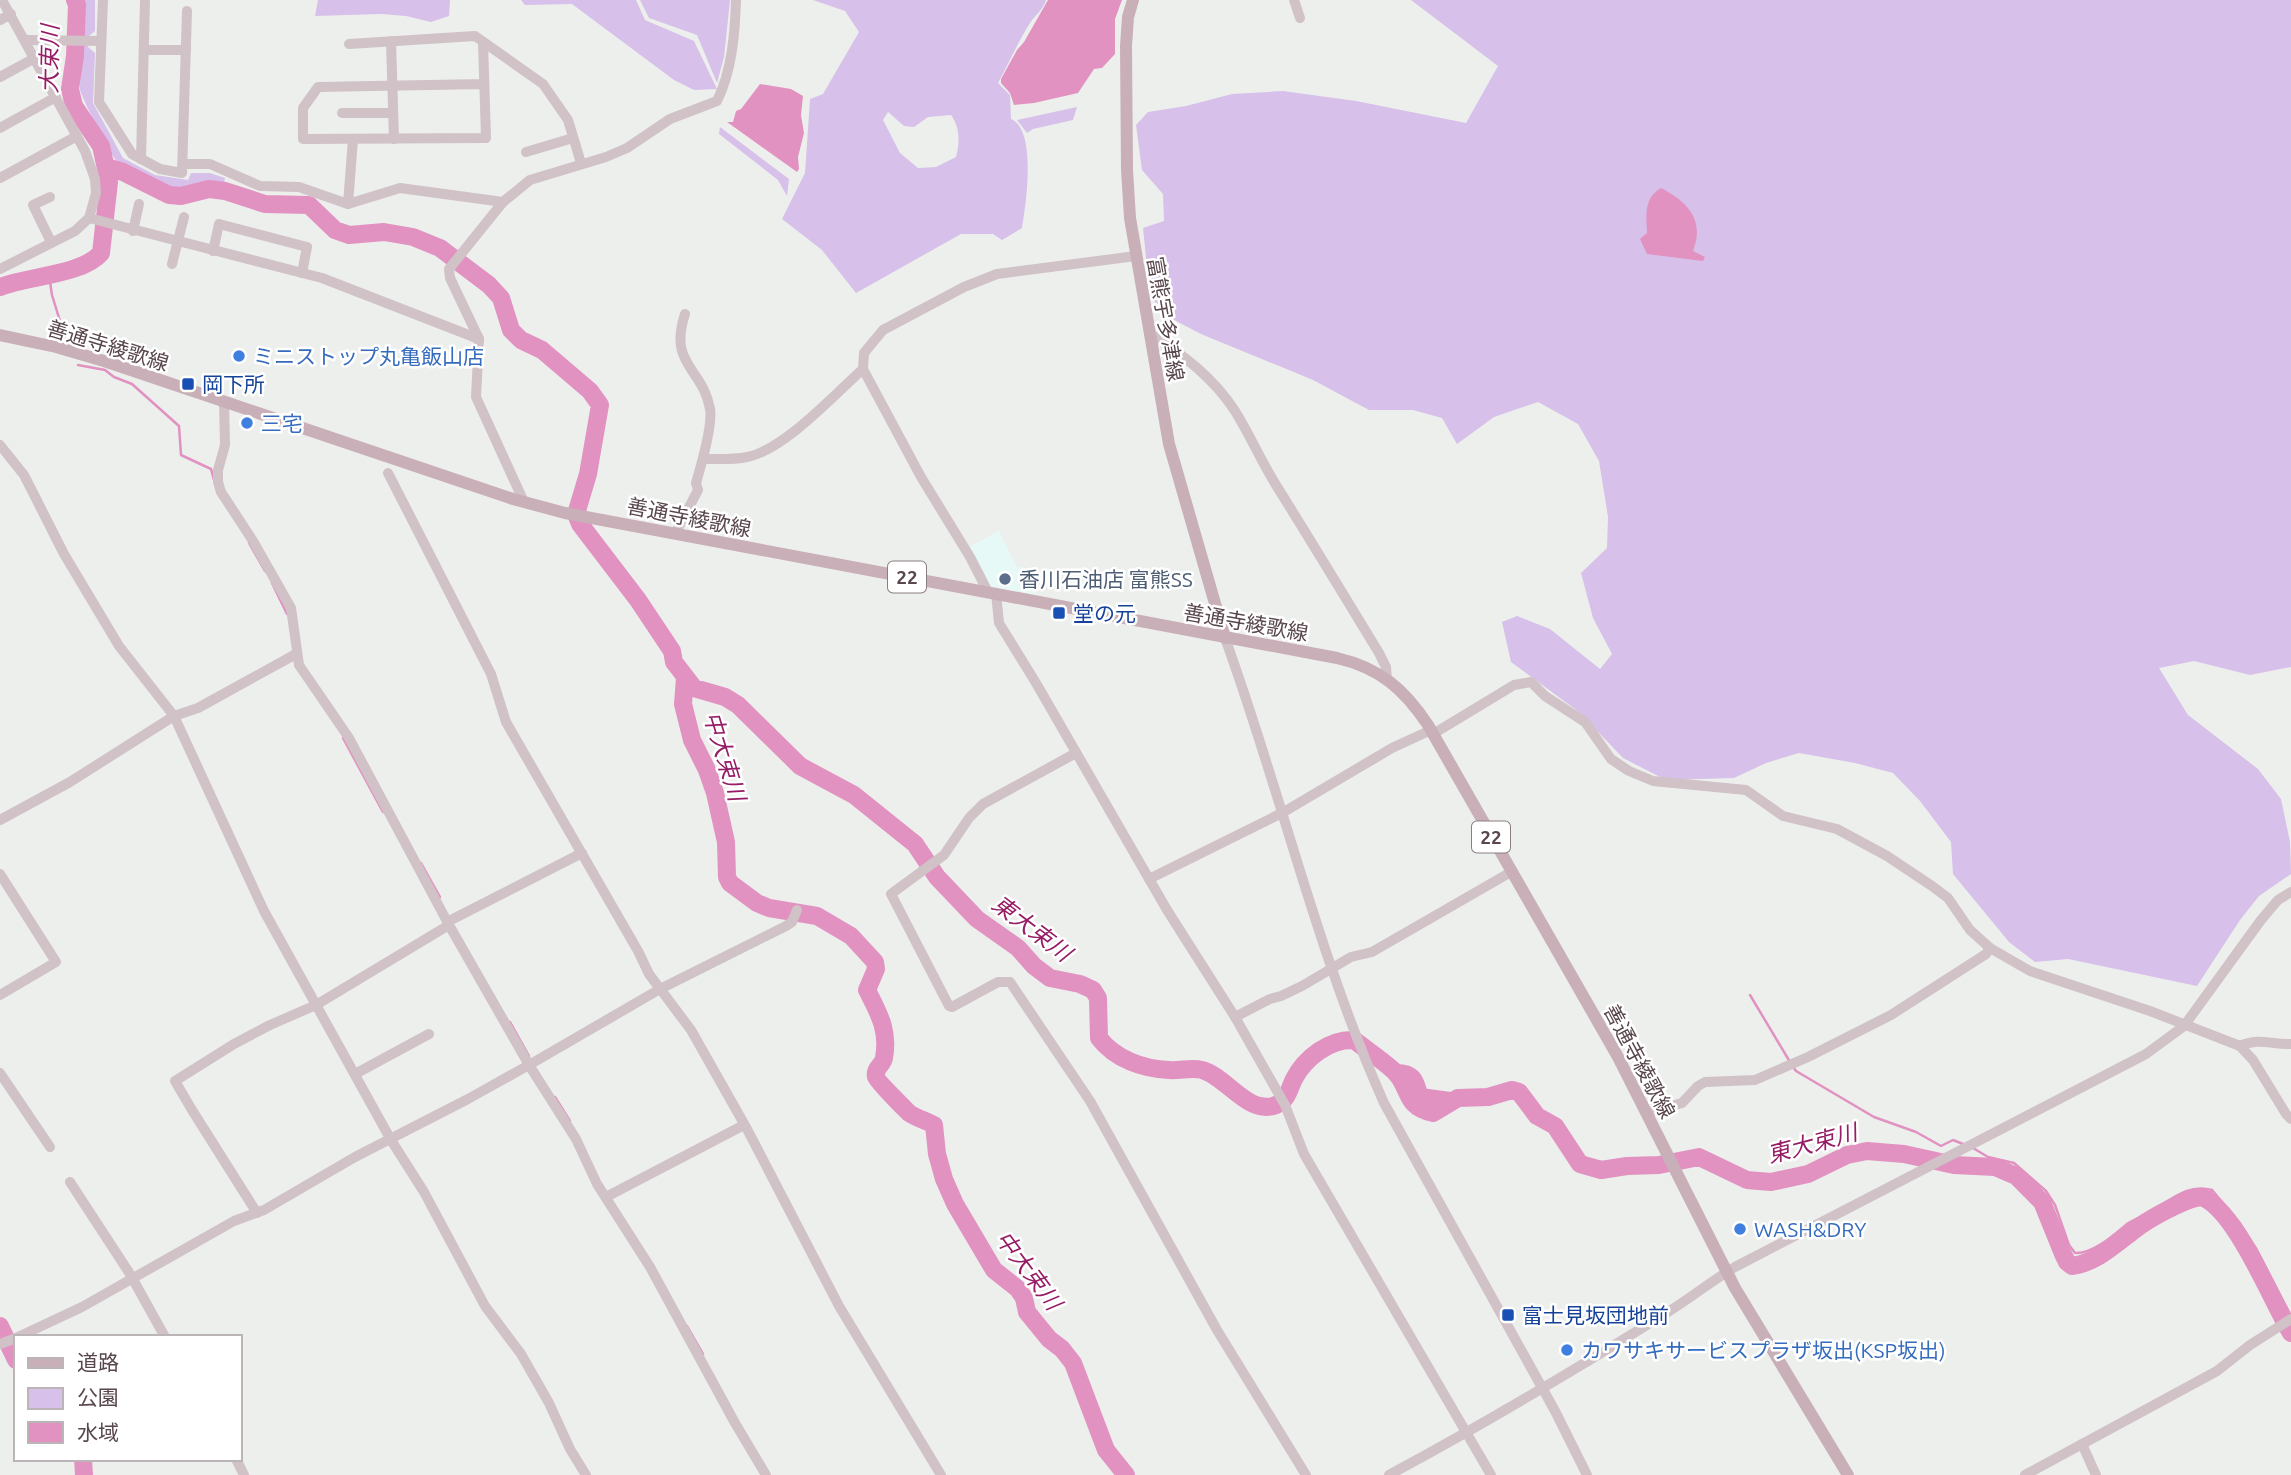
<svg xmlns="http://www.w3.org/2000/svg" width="2291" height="1475" viewBox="0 0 2291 1475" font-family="Ubuntu,'Noto Sans JP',sans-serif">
<rect width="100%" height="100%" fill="#edefed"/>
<polygon fill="#e7f9f7" points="999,531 1017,568 1023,566 1037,595 989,586 969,547"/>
<g fill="#d7c0e9" fill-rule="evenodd">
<path d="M80,0H95V31L89,36L88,47L95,53L93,103L123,158L155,175L188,180L191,173H210L225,178L224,183C208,183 191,191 176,190C166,189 128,173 121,166C112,159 84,102 80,90L82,7Z"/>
<polygon points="318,0 450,0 449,16 431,22 406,16 382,14 315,16"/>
<polygon points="521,0 636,0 645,20 694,41 717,89 694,90 674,80 572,4 525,5"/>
<polygon points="640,0 730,0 724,57 717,83 697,35 649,18"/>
<path d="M813,0H1046C1043,10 1036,14 1030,23C1018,42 1009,63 998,83L1010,95L1011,119C1037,130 1026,204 1022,228L1002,240L993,234H961L856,293L822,250L782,219L805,173L810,99L823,94L859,32L845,11ZM888,112L904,126L914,127L928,117L951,115C960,127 960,143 956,157L936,167L918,168L900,153L883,120Z"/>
<polygon points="1411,0 2291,0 2291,667 2250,675 2194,661 2159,668 2188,715 2258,769 2281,799 2290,842 2291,874 2259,896 2240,920 2197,986 2068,959 2035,962 2009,942 1953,874 1951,842 1920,801 1893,773 1855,763 1799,753 1766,763 1734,778 1666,780 1623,758 1579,712 1511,662 1502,622 1517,616 1550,629 1600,669 1612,654 1593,618 1581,573 1607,548 1608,517 1599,461 1578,424 1538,402 1494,417 1457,444 1442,418 1413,410 1369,410 1313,380 1201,334 1159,312 1149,287 1143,228 1164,221 1163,194 1142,170 1136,125 1148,112 1186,106 1232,94 1283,91 1356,101 1466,123 1498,66"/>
<polygon points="1077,107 1073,120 1033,129 1027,133 1017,120"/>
<polygon points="720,127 789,179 787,196 778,180 719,134"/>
</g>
<g fill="#e192c1">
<polygon points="1048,0 1122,0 1115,19 1115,54 1102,68 1094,69 1078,93 1034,103 1014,105 1010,93 1001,83 1001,79 1017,50 1024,42"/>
<polygon points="760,84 791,89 803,96 801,115 804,133 798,157 799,169 797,172 727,122 733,122 736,111 741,109"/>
<path d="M1661,188C1688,202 1705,220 1693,251L1705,257L1703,261L1647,254L1640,239L1647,233C1646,214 1644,198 1661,188Z"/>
</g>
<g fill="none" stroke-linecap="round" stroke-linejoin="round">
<g stroke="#e192c1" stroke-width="2.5">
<polyline points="49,275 52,295 67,344"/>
<polyline points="78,365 105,370 114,377 132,384 179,426 181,455 211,469 214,480"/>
<polyline points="249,543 265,571"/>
<polyline points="272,583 287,614"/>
<polyline points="343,738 383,812"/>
<polyline points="421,863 440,897"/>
<polyline points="1750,995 1790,1062"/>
<polyline points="510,1022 529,1056"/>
<polyline points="1793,1067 1796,1071 1874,1117 1916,1132 1941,1146 1953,1140 1963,1144"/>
<polyline points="555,1097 570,1121"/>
<path d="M1973,1148L1988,1157L2014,1163L2046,1191L2055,1205L2069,1245L2075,1253C2093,1254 2114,1235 2127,1224C2134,1219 2144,1216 2152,1211C2171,1200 2188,1183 2212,1190L2239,1222L2257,1250L2291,1316"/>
<polyline points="2208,1199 2212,1190"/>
<polyline points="687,1326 703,1354"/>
<polyline points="2288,1329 2291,1327"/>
</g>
<g stroke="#e192c1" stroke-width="18">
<path d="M106,167L123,172L169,195L181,196L209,189L225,191L265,204L309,205L335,230L349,235L384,232L413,237L440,248L489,285L501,298L511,330L521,340L542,350L590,391L600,405L588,474L576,514L580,524L638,600L672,651L674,662L694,688L725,697L738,705L800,766L854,795L915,844L937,877L977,919L1018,948L1034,966L1050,978L1080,984L1093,990L1098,998L1099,1038C1115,1059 1143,1069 1169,1070C1180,1071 1192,1067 1202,1070C1226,1076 1248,1116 1276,1105C1288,1100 1289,1089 1294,1079C1305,1058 1329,1039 1354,1040C1367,1050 1382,1060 1394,1071C1411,1087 1403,1107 1433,1113L1458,1098L1488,1097L1512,1090L1519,1092L1537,1116L1555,1126L1580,1164L1601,1170L1627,1166L1659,1165L1699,1157L1747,1180L1771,1182L1808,1174L1847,1155L1867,1151L1904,1154L1954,1165L1995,1167L2016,1176L2042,1202L2063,1254L2067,1262L2072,1266C2094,1264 2116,1244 2133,1231C2147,1220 2184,1199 2201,1197C2235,1208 2272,1302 2291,1333"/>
<path d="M0,287C28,276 82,275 101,253L109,182L101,146L74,106L70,89L75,56L77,5L75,0"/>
<path d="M685,678L683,704L692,740L707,770L715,793L726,842L727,877L730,883L757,903L769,908L817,916L851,936L875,962L876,969L867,990C879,1014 889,1030 884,1058C883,1065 874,1068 876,1077C877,1081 905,1109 909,1113C916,1118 927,1121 934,1125L937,1154L944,1179L955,1204L994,1270L1018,1289L1024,1298L1027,1312L1049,1339L1062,1349L1073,1363L1106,1450L1126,1475"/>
<path d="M1396,1073C1416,1073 1415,1083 1420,1097L1450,1101"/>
<polyline points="0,1326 16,1360"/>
<polyline points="83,1459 84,1475"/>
</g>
<g stroke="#d0c2c6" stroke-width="10">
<polyline points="103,0 99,102 132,154 160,169 182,173 187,11"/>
<polyline points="1294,0 1300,18"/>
<polyline points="0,20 11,14"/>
<polyline points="26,40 101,41"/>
<polyline points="391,41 394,139"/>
<polyline points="483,42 486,138 303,139 303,108 318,87 484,84"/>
<polyline points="349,44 475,36 543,84 568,120 581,163"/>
<polyline points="144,50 186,50"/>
<polyline points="0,77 35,58"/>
<polyline points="342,113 393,113"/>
<polyline points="0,128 56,97"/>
<polyline points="526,152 573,138"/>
<polyline points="141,159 145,0"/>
<polyline points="183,164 210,164 260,186 299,187 348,204 400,188 503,202"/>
<polyline points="0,178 77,136"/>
<polyline points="50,197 33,205 51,242"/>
<polyline points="348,204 353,139"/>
<polyline points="89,218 322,278 479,339"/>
<polyline points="133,231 139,204"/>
<polyline points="213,251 219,224 307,247 302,273"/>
<polyline points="172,264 184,217"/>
<polyline points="0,269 75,231 89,218 96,193 95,179 85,151 2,0"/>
<path d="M1149,333C1182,354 1213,377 1235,411C1250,435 1261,461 1276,485C1311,541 1345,597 1379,653L1386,667L1387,680"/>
<polyline points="224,402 225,445 218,470 218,482 221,492 253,541 291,608 299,665 349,738 449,925 529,1065 660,989 786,926 792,922 797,910"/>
<polyline points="0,445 24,475 64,554 119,646 174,716 264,911 391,1140 424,1192 485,1306 521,1354 549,1403 570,1449 586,1475"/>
<path d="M703,459C717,459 733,460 747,457C784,450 834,395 863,369"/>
<polyline points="388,473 491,674 506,722 638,951 649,974 691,1030 747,1129 839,1306 941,1475"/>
<path d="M524,502L476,397L479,339L450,278L449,269L503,202L530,180L606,157L627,148L670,119L717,101C732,71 735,33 736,0"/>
<path d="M675,534L698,490L696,483C701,466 713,425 710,409C703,368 668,365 685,314"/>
<polyline points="988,592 970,557 921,477 863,369 864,353 883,330 964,287 997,274 1136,256"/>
<polyline points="996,593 999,623 1036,683 1167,910 1235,1017 1285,1105 1304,1154 1491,1475"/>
<path d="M1225,638C1281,792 1317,953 1384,1103L1555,1411L1587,1475"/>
<polyline points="1433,734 1514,685 1531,682 1545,696 1585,722 1611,759 1629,771 1653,781 1746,790 1783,816 1837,829 1887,856 1932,886 1948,898 1970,930 1990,948 2030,971 2150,1011 2240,1046 2253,1060 2286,1114 2291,1119"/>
<polyline points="1076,753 983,804 969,818 944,855 891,894 949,1006 952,1007 998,982 1010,982 1090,1101 1217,1330 1306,1475"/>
<polyline points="0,820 70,782 174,716 198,708 296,654"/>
<polyline points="0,874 56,962 0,995"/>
<polyline points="1149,879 1282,813 1392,748 1431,730"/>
<polyline points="447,922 582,853"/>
<polyline points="1235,1017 1270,999 1281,996 1302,986 1351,957 1372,952 1511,872"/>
<path d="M2240,1046C2259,1037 2271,1045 2291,1044"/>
<polyline points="0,1073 50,1147"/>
<polyline points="355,1074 429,1034"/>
<polyline points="1647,1113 1682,1103 1698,1086 1705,1082 1755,1080 1808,1057 1891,1015 1986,954 1990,948"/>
<polyline points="70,1182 130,1274 165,1337"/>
<polyline points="606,1197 744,1125"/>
<polyline points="257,1213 192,1110 175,1081 234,1044 270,1025 316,1005 449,925"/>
<polyline points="18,1337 82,1307 234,1221 264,1210 355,1157 468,1099 529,1065 576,1139 597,1184 650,1267 735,1423 766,1475"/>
<polyline points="0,1344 16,1338"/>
<polyline points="2082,1444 2096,1475"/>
<polyline points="236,1459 244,1475"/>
<path d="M1389,1475C1482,1425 1573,1371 1663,1315C1688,1300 1710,1282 1735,1267L2146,1054L2184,1026L2261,920L2278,900L2291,892"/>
<polyline points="2025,1475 2217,1371 2250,1345 2291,1319"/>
</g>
<g stroke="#c9afb7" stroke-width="12">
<polyline points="1133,0 1128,17 1126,46 1127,170 1130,218 1169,444 1225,638"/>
<path d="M0,335L56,347L104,361L513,499L565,513L1337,658C1380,668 1404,689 1428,725L1618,1057L1735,1288L1848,1475"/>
</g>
</g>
<g fill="#3f7fe0" stroke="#fff" stroke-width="2.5">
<circle cx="239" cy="356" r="7"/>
<circle cx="247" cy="423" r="7"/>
<circle cx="1740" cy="1229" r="7"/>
<circle cx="1567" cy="1350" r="7"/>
</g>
<g fill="#1a4fb4" stroke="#fff" stroke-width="2.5">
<rect x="181" y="377" width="14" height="14" rx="3.5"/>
<rect x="1052" y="606" width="14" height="14" rx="3.5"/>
<rect x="1501" y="1308" width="14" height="14" rx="3.5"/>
</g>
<circle fill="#5c6f8a" stroke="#fff" stroke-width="2.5" cx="1005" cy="579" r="7"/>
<g text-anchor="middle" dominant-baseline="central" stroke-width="5" stroke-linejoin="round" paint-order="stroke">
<g fill="#fff" stroke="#8a7e82" stroke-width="2">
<rect x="888" y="561.5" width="38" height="31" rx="5"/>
<rect x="1472" y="821.5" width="38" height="31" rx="5"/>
</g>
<g font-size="19" font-weight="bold" fill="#58474d">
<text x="907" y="577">22</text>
<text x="1491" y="837">22</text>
</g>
<g font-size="21" fill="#58474d" stroke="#fff">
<text transform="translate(1166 319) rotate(80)">富熊宇多津線</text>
<text transform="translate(108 345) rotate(17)">善通寺綾歌線</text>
<text transform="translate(689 517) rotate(11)">善通寺綾歌線</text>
<text transform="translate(1246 622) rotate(10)">善通寺綾歌線</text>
<text transform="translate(1640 1061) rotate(62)">善通寺綾歌線</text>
</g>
<g font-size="21" fill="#366cbe" stroke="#fff" text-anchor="start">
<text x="253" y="356">ミニストップ丸亀飯山店</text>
<text x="261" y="423">三宅</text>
<text x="1754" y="1229">WASH&amp;DRY</text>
<text x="1581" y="1350">カワサキサービスプラザ坂出(KSP坂出)</text>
</g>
<g font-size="21" fill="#164399" stroke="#fff" text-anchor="start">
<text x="202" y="384">岡下所</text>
<text x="1073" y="613">堂の元</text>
<text x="1522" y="1315">富士見坂団地前</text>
</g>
<g font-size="21" fill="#4e5e75" stroke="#fff" text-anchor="start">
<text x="1019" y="579">香川石油店 富熊SS</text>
</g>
<g font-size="23" font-style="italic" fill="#961d65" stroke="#fff">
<text transform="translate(49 59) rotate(-89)">大束川</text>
<text transform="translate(725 756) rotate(73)">中大束川</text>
<text transform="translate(1032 928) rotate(37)">東大束川</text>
<text transform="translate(1812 1143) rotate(-15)">東大束川</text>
<text transform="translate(1029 1270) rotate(53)">中大束川</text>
</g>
</g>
<rect x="14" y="1335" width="228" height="126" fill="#ffffff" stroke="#bcb5b8" stroke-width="2"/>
<rect x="28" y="1358" width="35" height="10" fill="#c9afb7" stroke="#bcb5b8" stroke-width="2"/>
<text x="77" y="1370" font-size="21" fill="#58474d">道路</text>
<rect x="28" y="1388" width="35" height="21" fill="#d7c0e9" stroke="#bcb5b8" stroke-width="2"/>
<text x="77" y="1405" font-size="21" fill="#58474d">公園</text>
<rect x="28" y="1422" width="35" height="21" fill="#e192c1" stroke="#bcb5b8" stroke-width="2"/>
<text x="77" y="1440" font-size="21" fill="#58474d">水域</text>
</svg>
